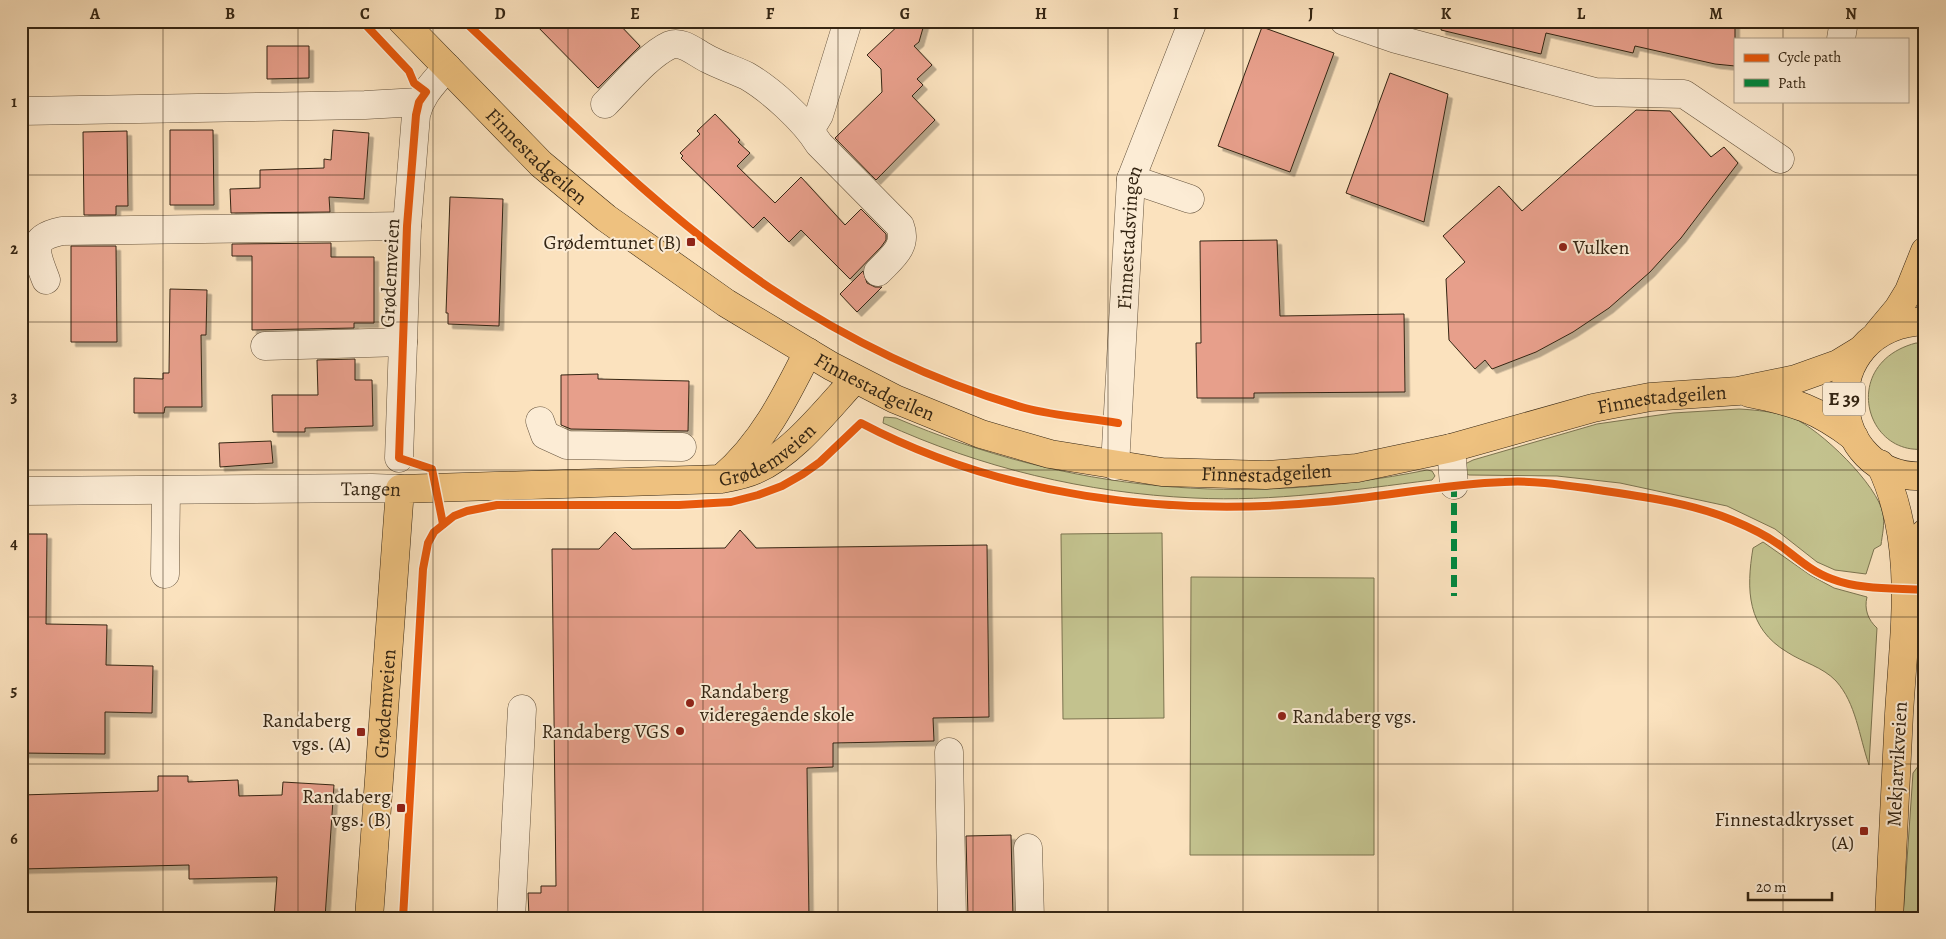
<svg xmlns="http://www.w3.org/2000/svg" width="1946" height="939" viewBox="0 0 1946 939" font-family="Alegreya,serif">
<defs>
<filter id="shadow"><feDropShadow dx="4.5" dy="4.5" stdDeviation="0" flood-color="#0004"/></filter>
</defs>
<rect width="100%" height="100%" fill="#fbe2be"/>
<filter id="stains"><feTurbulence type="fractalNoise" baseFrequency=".004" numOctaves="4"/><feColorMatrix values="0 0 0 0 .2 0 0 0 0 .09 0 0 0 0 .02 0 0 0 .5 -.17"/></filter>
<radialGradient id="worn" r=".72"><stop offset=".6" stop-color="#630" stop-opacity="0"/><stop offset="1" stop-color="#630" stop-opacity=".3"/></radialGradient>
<g fill="#c3c28e" stroke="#7c7450">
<path d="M1916,343L1925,344V449C1864,456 1840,363 1916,343Z"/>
<path d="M1739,409C1758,410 1775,412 1793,418C1820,429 1878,485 1883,514C1885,524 1882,536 1881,545L1874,549L1866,574L1835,570L1817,562L1775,529L1727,506L1620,483L1557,476L1469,475L1464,473L1465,464L1473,460L1597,424L1673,413Z"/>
<path d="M884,417L896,418C1069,492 1243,507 1427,470L1432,471L1435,476L1432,480C1353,490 1273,502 1194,498C1086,493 981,468 883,423Z"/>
<polygon points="1162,533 1164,718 1063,719 1061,534"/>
<path d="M1763,542L1810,575L1834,588L1867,597C1864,609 1868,620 1877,628L1869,765C1859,736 1856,703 1836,681C1823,667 1802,662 1787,652C1747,628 1746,590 1753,548Z"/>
<polygon points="1191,577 1374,578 1374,855 1190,855"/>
<polygon points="1925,721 1925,918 1903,918 1913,773 1922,761"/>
</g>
<g fill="#e79f8b" stroke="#342513" filter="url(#shadow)">
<polygon points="532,21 616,21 640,46 598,88"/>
<polygon points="903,21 925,21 919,42 914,46 932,65 917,79 923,85 912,96 935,120 876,180 835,138 882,92 881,69 867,55"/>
<polygon points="1442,21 1735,21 1735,66 1715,64 1635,46 1633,53 1546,33 1541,54 1441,30"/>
<polygon points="1262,27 1334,53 1290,172 1218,146"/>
<polygon points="267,46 309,46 309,78 267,79"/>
<polygon points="1390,73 1448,94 1424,222 1346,193"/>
<polygon points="1636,110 1670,111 1711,157 1724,147 1738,163 1681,238 1650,272 1609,308 1573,332 1536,352 1492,369 1485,360 1475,369 1449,340 1446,279 1465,262 1443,236 1499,186 1522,211"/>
<polygon points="715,114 740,140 738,142 750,153 737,166 775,203 801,177 845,225 861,209 886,234 886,240 881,247 850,279 801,230 789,242 764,217 753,228 681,158 683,156 680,153 700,134 697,131"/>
<polygon points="170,130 213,130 214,205 170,205"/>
<polygon points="333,130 369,133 364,199 329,197 330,212 231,213 230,189 260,188 260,170 324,168 324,159 331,160"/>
<polygon points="127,131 128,206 116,206 116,215 84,215 83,132"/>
<polygon points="450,197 503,199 499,326 448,324 448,313 446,313"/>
<polygon points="1277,240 1280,316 1404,314 1405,392 1254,393 1254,398 1197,398 1196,343 1201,343 1200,241"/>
<polygon points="331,243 331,257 374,257 374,323 354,323 354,328 252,330 252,256 232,256 232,244"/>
<polygon points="71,246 116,246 117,342 71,342"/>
<polygon points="863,271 867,283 875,287 882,287 857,312 840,294"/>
<polygon points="170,289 207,290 206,335 201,335 202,407 165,407 164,413 134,413 134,378 163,379 163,373 169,373"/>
<polygon points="355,359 355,380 372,380 373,426 305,428 305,432 273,432 272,395 318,395 317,360"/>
<polygon points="598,374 598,379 689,381 688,431 571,429 561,425 561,375"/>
<polygon points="271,441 273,463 220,467 219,443"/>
<polygon points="740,530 756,548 987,545 989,717 933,718 934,741 833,743 833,767 807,768 809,918 529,917 528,893 541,893 541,886 556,886 552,549 599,549 615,532 632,549 725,548"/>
<polygon points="21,534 47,534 46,624 107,625 106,665 153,666 152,713 105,712 105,754 21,753"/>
<polygon points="158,776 188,776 188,782 238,780 239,796 282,795 283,782 334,785 325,918 274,918 277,877 189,879 189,865 21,869 21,795 158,791"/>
<polygon points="1011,835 1013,918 968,918 966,836"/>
</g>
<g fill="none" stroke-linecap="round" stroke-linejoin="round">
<defs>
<g id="minor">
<polyline points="1344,21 1396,39 1595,92 1684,94 1780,159"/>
<polyline points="1841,39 1844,21"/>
<path d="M605,104C623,86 648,55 670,45C683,40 697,54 708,59C721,66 735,70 747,76C771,90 804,120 819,144L900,226C908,247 891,258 878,272"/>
<polyline points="21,111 365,105 419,102"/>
<polyline points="810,130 819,115 848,21"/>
<polyline points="1131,179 1190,199"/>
<path d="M46,280C36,253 27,238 62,231L407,226"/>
<polyline points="265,346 403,342"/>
<polyline points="540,421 545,435 567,445 682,447"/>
<polyline points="1451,448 1454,485"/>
<path d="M399,458L407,226L416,115C421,94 434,83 447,67"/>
<path id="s1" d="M1115,466L1131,179L1193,21"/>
<path id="s2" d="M21,491L372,488L400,489"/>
<polyline points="165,574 166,490"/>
<polyline points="949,752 952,918"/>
<polyline points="1028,848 1030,918"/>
<polyline points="511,918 522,709"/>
</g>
<g id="major">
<path id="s3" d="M402,21L541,164L606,218L726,303L831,366L895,399L981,434L1050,454L1162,472L1266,475L1357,468L1451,448L1593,408L1650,397L1738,391L1796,379L1838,364L1861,350"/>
<path d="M1749,393C1795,402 1817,409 1854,437"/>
<path d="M722,478C762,444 785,398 808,352"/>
<path id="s4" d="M369,918L400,489L721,479C732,477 744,475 755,470C793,454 827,409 855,379"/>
</g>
<g id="highway">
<path d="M1925,321C1811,326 1825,482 1925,476"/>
<polyline points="1878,333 1898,309 1909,291 1925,251"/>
<path d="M1880,464C1918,542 1904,630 1899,714C1896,782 1892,850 1889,918"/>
<polyline points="1913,579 1925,533"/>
</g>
</defs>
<use href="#minor" stroke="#66543e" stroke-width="29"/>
<use href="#major" stroke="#342513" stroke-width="29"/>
<use href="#highway" stroke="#342513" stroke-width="29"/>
<use href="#minor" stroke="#fcecd5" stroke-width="28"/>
<use href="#major" stroke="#eec17f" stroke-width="28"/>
<use href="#highway" stroke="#eec17f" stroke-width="28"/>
<polyline stroke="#00873e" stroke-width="6" stroke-dasharray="12 6" stroke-linecap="butt" points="1454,485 1454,596"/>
<defs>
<g id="cycleway">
<polyline points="362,21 409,71 414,83 426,92 419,102 416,115 407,226 399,458 432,469 443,524"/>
<path d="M464,21C562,113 658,212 770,288C848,340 934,382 1025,408C1055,416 1088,418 1118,423"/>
<path d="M403,918L423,569L428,543L434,532L454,516L467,511L497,505H679L731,502L758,495L782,486L803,474L820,462L861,423C1001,497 1167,517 1323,502C1384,497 1444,484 1504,482C1533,480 1564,485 1592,489C1638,496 1689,502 1732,520C1749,527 1766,535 1781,546C1797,558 1812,572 1832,579C1860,590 1895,588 1925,590"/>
</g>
</defs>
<use href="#cycleway" stroke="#fcecd5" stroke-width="11"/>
<use href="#cycleway" stroke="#e8590c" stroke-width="8"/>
</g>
<path fill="none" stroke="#342513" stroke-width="1" stroke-opacity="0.55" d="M163,21V918M298,21V918M433,21V918M568,21V918M703,21V918M838,21V918M973,21V918M1108,21V918M1243,21V918M1378,21V918M1513,21V918M1648,21V918M1783,21V39M1783,101V918M21,175H1925M21,322H1925M21,470H1925M21,617H1925M21,764H1925"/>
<g fill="#8f2418" stroke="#fcecd5" stroke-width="2">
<rect x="686" y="237" width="10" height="10" rx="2.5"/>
<circle cx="1563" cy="247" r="5"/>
<circle cx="690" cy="703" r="5"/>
<circle cx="1282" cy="716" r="5"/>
<circle cx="680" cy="731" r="5"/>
<rect x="356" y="727" width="10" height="10" rx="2.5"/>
<rect x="396" y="803" width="10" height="10" rx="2.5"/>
<rect x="1859" y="826" width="10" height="10" rx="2.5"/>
</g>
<g text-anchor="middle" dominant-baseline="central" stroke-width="4" stroke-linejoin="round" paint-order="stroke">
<rect fill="#fcecd5" stroke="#70614d" stroke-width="1" x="1823" y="382.5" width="42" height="33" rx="4"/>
<g font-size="19" font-weight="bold" fill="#342513">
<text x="1844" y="399">E 39</text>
</g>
<g font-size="20" fill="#342513" stroke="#fcecd5">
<text stroke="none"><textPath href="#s3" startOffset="191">Finnestadgeilen</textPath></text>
<text stroke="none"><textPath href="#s1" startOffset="229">Finnestadsvingen</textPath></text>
<text transform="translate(390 273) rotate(-87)">Grødemveien</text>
<text stroke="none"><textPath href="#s3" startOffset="602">Finnestadgeilen</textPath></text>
<text stroke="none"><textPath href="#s3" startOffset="1412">Finnestadgeilen</textPath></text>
<text stroke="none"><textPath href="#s4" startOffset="804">Grødemveien</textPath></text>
<text stroke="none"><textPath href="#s3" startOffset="1008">Finnestadgeilen</textPath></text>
<text stroke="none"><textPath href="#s2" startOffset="350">Tangen</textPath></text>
<text stroke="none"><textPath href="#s4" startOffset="215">Grødemveien</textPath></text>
<text transform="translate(1897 764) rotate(-87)">Mekjarvikveien</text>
</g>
<g font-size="20" fill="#342513" stroke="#fcecd5" text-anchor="end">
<text x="681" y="242">Grødemtunet (B)</text>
<text x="1573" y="247" text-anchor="start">Vulken</text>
<text x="700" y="691" text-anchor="start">Randaberg<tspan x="700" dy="23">videregående skole</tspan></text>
<text x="1292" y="716" text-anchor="start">Randaberg vgs.</text>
<text x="351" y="720">Randaberg<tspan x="351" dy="23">vgs. (A)</tspan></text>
<text x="670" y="731">Randaberg VGS</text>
<text x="391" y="796">Randaberg<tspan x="391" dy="23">vgs. (B)</tspan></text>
<text x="1854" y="819">Finnestadkrysset<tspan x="1854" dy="23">(A)</tspan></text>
</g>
</g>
<rect width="1946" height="939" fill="none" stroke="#fbe2be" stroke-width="55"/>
<rect x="1734" y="38" width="175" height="65" fill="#fcecd5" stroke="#ac9c87"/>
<rect x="1744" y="54" width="25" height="8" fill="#e8590c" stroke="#ac9c87"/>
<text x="1778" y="62" font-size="15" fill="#342513">Cycle path</text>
<rect x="1744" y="79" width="25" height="8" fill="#00873e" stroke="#ac9c87"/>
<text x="1778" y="88" font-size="15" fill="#342513">Path</text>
<path d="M1748 892v8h84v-8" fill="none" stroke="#342513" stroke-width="2.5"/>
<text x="1756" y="892" font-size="15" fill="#342513" stroke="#fcecd5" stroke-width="4" paint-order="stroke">20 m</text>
<rect x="28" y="28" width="1890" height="884" fill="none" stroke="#342513" stroke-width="2"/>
<g font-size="16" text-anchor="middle" font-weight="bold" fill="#342513">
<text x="95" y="19">A</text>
<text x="230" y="19">B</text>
<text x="365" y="19">C</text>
<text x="500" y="19">D</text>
<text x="635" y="19">E</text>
<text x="770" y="19">F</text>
<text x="905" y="19">G</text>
<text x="1041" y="19">H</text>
<text x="1176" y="19">I</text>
<text x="1311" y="19">J</text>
<text x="1446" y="19">K</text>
<text x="1581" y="19">L</text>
<text x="1716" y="19">M</text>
<text x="1851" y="19">N</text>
<text x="14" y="107">1</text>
<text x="14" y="254">2</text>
<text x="14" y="402">3</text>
<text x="14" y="549">4</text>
<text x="14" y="696">5</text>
<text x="14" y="844">6</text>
</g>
<rect width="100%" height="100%" filter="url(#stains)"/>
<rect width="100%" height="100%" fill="url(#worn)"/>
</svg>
